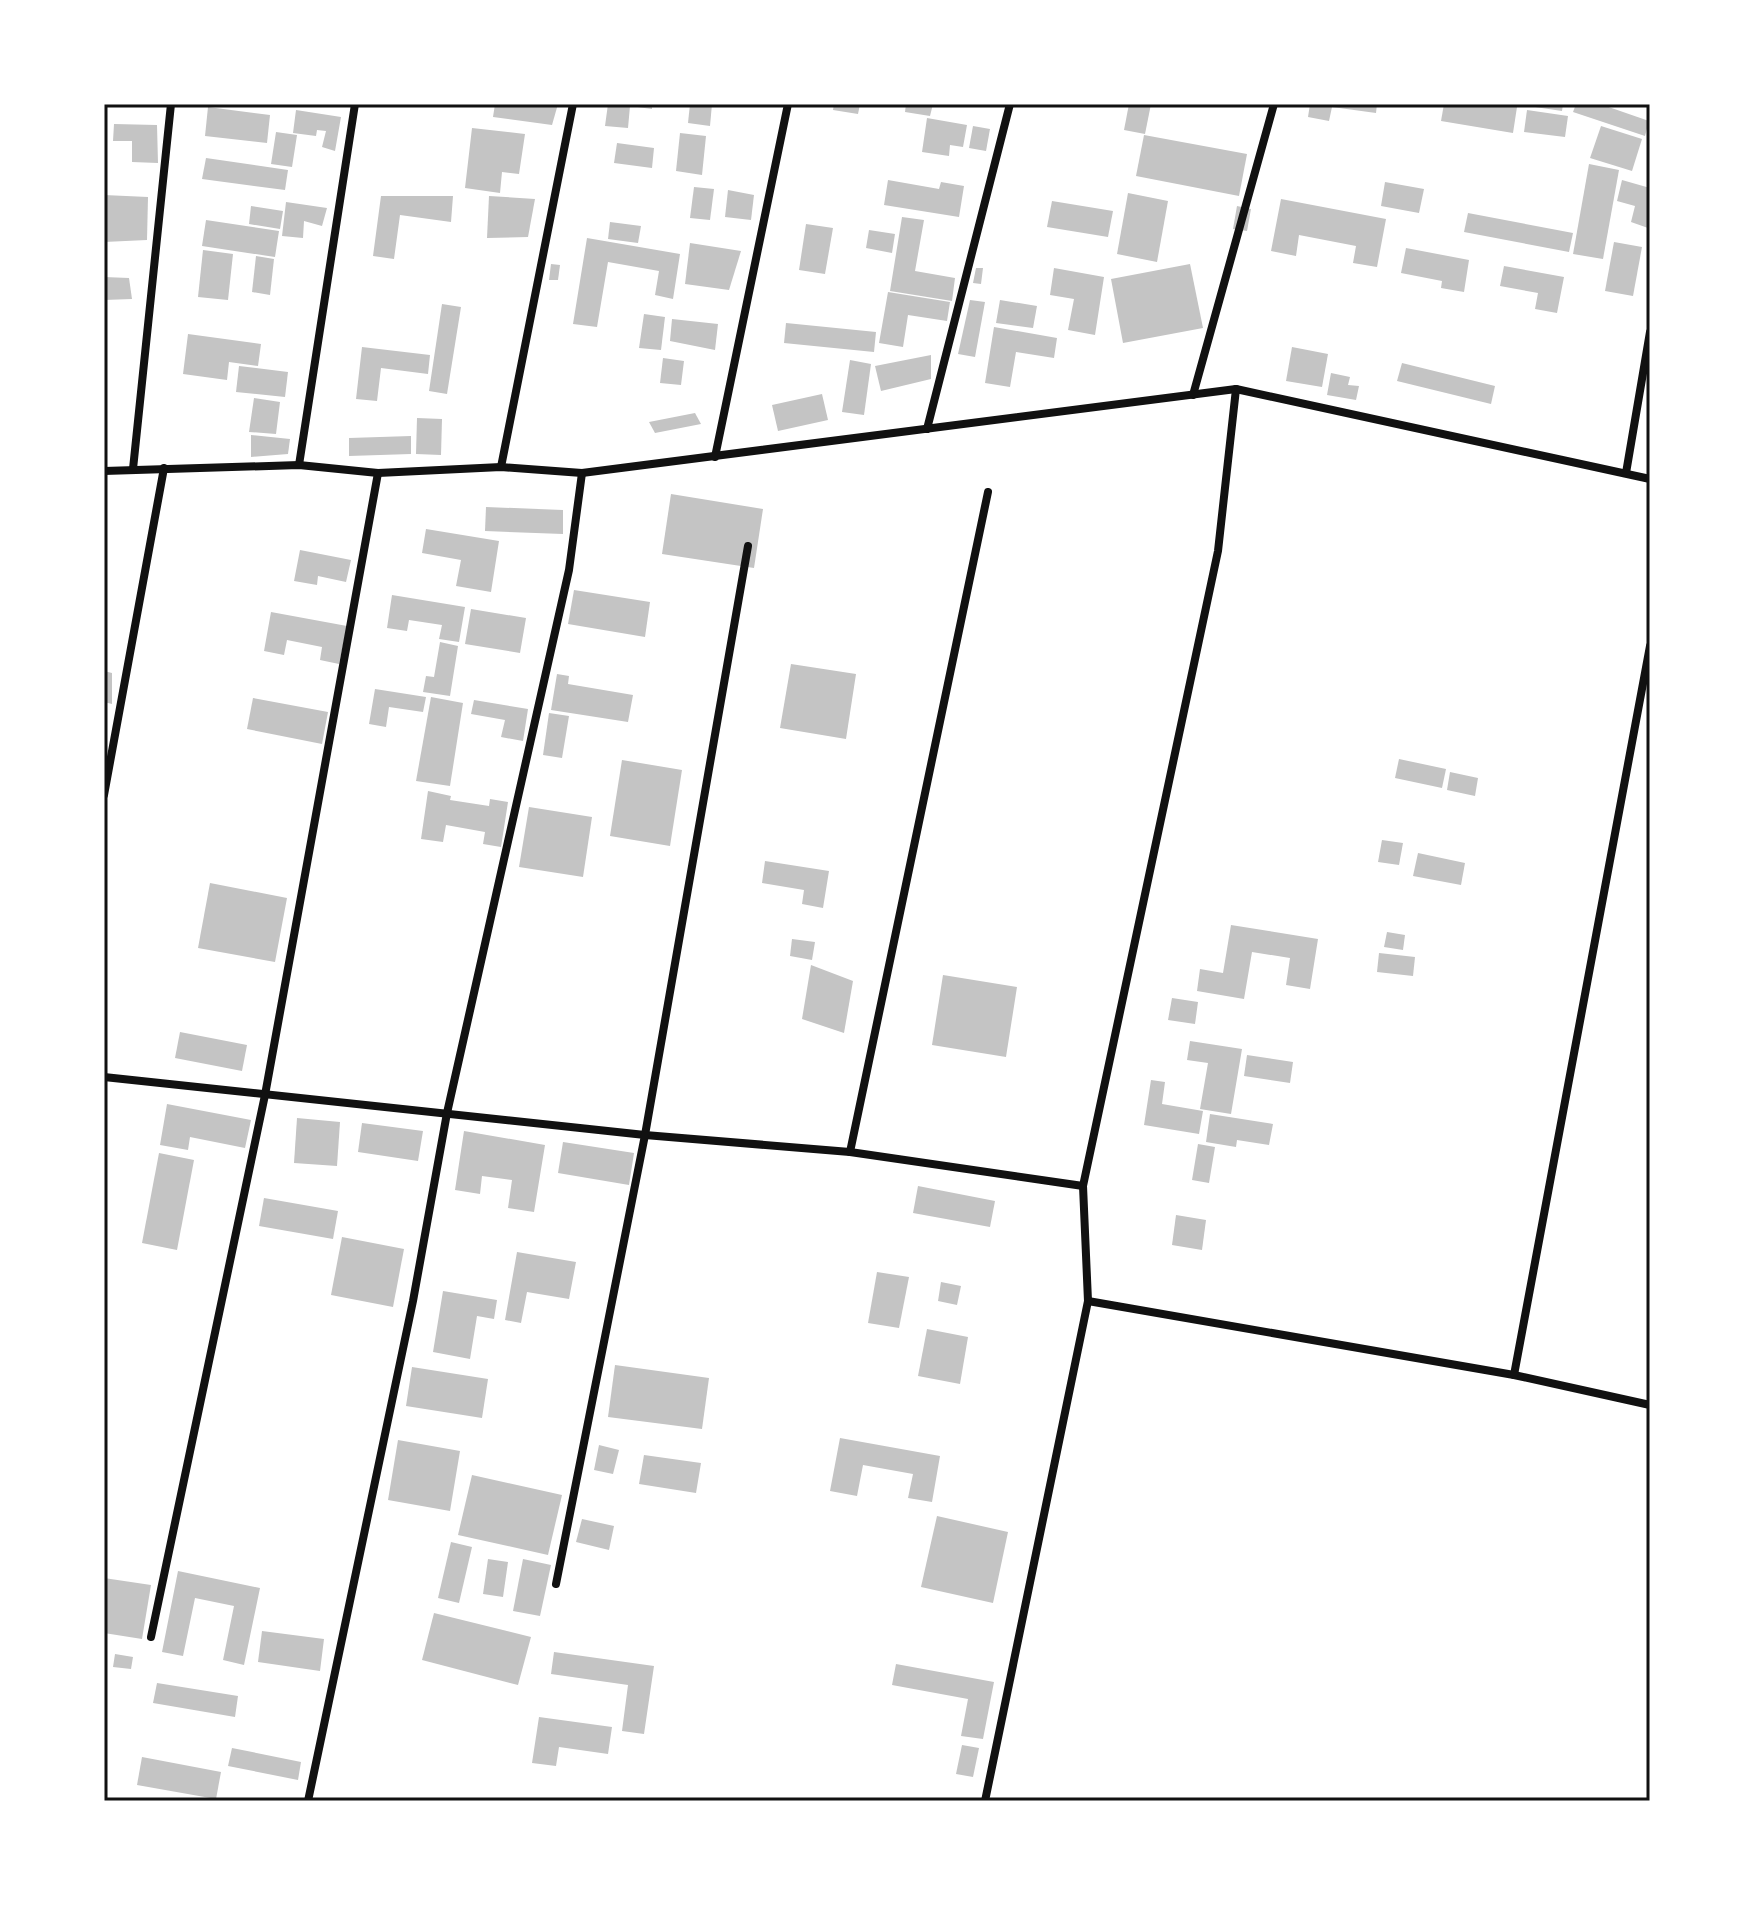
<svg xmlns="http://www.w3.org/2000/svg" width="1754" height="1905" viewBox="0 0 1754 1905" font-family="'Space Grotesk',sans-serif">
<rect width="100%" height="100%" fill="#fff"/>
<g fill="#c4c4c4">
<polygon points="495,104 558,104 552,125 493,117"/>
<polygon points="608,104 652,104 652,109 630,106 628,128 605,126"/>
<polygon points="690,104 712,104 710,126 688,123"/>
<polygon points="834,104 860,104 858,114 833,110"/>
<polygon points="906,104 933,104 930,116 905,112"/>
<polygon points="1129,104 1151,104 1145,134 1124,130"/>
<polygon points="1310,104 1377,104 1376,113 1332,107 1329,121 1308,117"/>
<polygon points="1444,104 1517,107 1513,133 1441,121"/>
<polygon points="1535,104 1563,104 1562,111 1535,107"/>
<polygon points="1576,104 1600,104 1649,121 1645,136 1573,112"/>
<polygon points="208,107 270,115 267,143 205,136"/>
<polygon points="296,110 341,117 335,151 322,147 326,131 317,130 316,136 293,133"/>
<polygon points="1527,110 1568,116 1565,137 1524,132"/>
<polygon points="927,118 967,125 963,147 950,145 949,156 922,152"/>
<polygon points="114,124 157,125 158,163 132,162 132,141 113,141"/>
<polygon points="973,126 990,129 986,151 969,148"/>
<polygon points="1601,126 1642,139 1632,171 1590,158"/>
<polygon points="472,128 525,134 519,174 502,172 500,193 465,188"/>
<polygon points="276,132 297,135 292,167 271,164"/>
<polygon points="680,133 706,136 702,175 676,171"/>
<polygon points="1144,135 1247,154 1239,196 1136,176"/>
<polygon points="617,143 654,148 652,168 614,163"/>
<polygon points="206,158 288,170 285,190 202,179"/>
<polygon points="1589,164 1619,170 1603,259 1573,254"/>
<polygon points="888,180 939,189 941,182 964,186 959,217 884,205"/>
<polygon points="1622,180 1650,188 1648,228 1631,222 1635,206 1617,201"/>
<polygon points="1385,182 1424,189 1419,213 1381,206"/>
<polygon points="694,187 714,189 710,220 690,218"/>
<polygon points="728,190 754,195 751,220 725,217"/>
<polygon points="1128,193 1168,201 1157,262 1117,254"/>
<polygon points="104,195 148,197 147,240 104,242"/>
<polygon points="381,196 453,196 451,222 400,215 394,259 373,256"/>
<polygon points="489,196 535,199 528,237 487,238"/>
<polygon points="1281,199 1386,219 1377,267 1353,263 1356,246 1299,235 1296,256 1271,251"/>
<polygon points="1052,201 1113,211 1108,237 1047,227"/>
<polygon points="286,202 327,208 322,226 304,221 303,238 282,236"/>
<polygon points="251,206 283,211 280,229 249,224"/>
<polygon points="1237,206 1251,209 1247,231 1233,229"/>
<polygon points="1468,213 1573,233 1569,252 1464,232"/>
<polygon points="902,217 924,220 915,271 955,278 952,301 890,291"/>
<polygon points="206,220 279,231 275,257 202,246"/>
<polygon points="610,222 641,226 638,243 608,239"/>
<polygon points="806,224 833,228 825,274 799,270"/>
<polygon points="869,230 895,234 892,253 866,248"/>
<polygon points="587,238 680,254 673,299 655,295 659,271 608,262 597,327 573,324"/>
<polygon points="1614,242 1642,247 1633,296 1605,291"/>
<polygon points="690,243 741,251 729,290 685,284"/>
<polygon points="1406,248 1469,260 1464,292 1441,288 1442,281 1401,273"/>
<polygon points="203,250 233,254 228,300 198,297"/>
<polygon points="256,256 274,259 270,295 252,292"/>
<polygon points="551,264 560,265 558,280 549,280"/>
<polygon points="1190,264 1203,328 1123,343 1111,279"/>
<polygon points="1504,266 1564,277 1557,313 1535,309 1538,293 1500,286"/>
<polygon points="976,268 983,268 981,284 973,283"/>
<polygon points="1054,268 1104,277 1095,335 1068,330 1074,299 1050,295"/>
<polygon points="104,277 129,278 132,299 104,300"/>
<polygon points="888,292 950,302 947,321 908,315 903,347 879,343"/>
<polygon points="970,300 985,302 975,357 958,354"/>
<polygon points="1000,300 1037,306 1033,328 996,323"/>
<polygon points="442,304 461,307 447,394 429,391"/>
<polygon points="644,314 665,317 661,350 639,348"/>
<polygon points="672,319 718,324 715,350 670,341"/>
<polygon points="786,323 876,332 874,352 784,343"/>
<polygon points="994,327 1057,338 1054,358 1016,352 1010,387 985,383"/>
<polygon points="188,334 261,344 258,366 229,362 227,380 183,374"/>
<polygon points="362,347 430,355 428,374 381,368 377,401 356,399"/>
<polygon points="1292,347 1328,354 1322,387 1286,381"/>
<polygon points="931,355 931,379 881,391 875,366"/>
<polygon points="663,358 684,361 681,385 660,383"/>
<polygon points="850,360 871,364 864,415 842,412"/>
<polygon points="1402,363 1495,386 1491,404 1397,381"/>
<polygon points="239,366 288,372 285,397 236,392"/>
<polygon points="1331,373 1350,377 1348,385 1359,386 1356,400 1327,395"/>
<polygon points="822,394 828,420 778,431 772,405"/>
<polygon points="254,398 280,402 276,434 249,432"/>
<polygon points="695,413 701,424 655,433 649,422"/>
<polygon points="417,418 442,419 441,455 416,454"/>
<polygon points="251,435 290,439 288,454 251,457"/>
<polygon points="411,436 411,454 349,456 349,438"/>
<polygon points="671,494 763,509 754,568 662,554"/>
<polygon points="486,507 563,510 563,534 485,531"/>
<polygon points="426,529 499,541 491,592 456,586 461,560 422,553"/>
<polygon points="300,550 351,560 346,582 318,576 317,585 294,581"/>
<polygon points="574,590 650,602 645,637 568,624"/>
<polygon points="392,595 465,607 459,642 439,639 442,625 409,620 407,631 387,628"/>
<polygon points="471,609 526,618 520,653 465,644"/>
<polygon points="271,612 347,626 339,664 320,660 322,647 287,640 284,655 264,651"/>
<polygon points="440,642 458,646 450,696 423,692 426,676 434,677"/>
<polygon points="791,664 856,674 846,739 780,728"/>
<polygon points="104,671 112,673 112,704 104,702"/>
<polygon points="557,674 569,676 568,684 633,695 628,722 551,710"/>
<polygon points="375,689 426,697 423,712 389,707 386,727 369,724"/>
<polygon points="431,697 463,703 450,786 416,781"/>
<polygon points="253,698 328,712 322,744 247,729"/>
<polygon points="474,700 528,709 523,741 501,737 505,720 471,714"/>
<polygon points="549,713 569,716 562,758 543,755"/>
<polygon points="1399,759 1446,769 1442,788 1395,778"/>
<polygon points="622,760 682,770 670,846 610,836"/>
<polygon points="1450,772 1478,778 1475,796 1447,790"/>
<polygon points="428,791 451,796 450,800 489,806 490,799 508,802 501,847 483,844 485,832 446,825 443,842 421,839"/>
<polygon points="529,807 592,817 583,877 519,867"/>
<polygon points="1382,840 1403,843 1399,865 1378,862"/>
<polygon points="1418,853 1465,863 1461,885 1413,876"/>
<polygon points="765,861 829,871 823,908 802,904 804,890 762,883"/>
<polygon points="210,883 287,898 275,962 198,948"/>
<polygon points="1231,925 1318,939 1310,989 1286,985 1290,958 1252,952 1244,999 1197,991 1200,969 1223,973"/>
<polygon points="1387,932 1405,935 1403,950 1384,947"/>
<polygon points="792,939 815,942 812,960 790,956"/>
<polygon points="1379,953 1415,957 1413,976 1377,972"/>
<polygon points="811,965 853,981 844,1033 802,1019"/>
<polygon points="943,975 1017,987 1006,1057 932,1045"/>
<polygon points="1172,998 1198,1002 1195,1024 1168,1020"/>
<polygon points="180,1032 247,1045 242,1071 175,1058"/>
<polygon points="1190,1041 1242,1049 1231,1114 1200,1109 1208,1063 1187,1060"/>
<polygon points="1247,1055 1293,1062 1290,1083 1244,1076"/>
<polygon points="1151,1080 1165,1082 1162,1104 1203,1111 1199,1134 1144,1125"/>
<polygon points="167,1104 251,1120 245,1148 190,1137 188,1150 160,1145"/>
<polygon points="1210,1114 1273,1124 1269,1145 1237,1140 1236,1147 1206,1142"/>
<polygon points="297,1118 340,1122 337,1166 294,1163"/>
<polygon points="362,1123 423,1131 418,1161 358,1152"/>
<polygon points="464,1131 545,1145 534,1212 508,1208 512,1180 482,1176 480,1194 455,1190"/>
<polygon points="563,1142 634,1153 629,1185 558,1173"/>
<polygon points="1198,1144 1215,1147 1209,1183 1192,1180"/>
<polygon points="159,1153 194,1160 177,1250 142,1243"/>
<polygon points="918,1186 995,1201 990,1227 913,1213"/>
<polygon points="264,1198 338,1211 333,1239 259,1226"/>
<polygon points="1176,1215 1206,1220 1202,1250 1172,1245"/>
<polygon points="342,1237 404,1249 393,1307 331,1295"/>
<polygon points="517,1252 576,1262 569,1299 527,1292 521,1323 505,1320"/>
<polygon points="877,1272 909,1277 899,1328 868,1323"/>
<polygon points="941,1282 961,1286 957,1305 938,1301"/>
<polygon points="443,1291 497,1300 494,1319 477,1316 470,1359 433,1352"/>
<polygon points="927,1329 968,1337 960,1384 918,1376"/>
<polygon points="615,1365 709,1378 702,1429 608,1417"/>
<polygon points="412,1367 488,1379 482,1418 406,1406"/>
<polygon points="840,1438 940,1456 932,1502 908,1498 913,1474 863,1465 857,1496 830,1491"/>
<polygon points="398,1440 460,1451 450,1511 388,1500"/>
<polygon points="599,1445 619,1450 613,1474 594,1470"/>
<polygon points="644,1455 701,1463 696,1493 639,1484"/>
<polygon points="472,1475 562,1495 548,1555 458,1535"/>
<polygon points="937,1516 1008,1532 993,1603 921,1587"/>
<polygon points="582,1519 614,1526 609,1550 576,1542"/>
<polygon points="451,1542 472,1547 459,1603 438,1598"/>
<polygon points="488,1559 508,1562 503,1597 483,1594"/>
<polygon points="523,1559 551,1565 540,1616 513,1611"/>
<polygon points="178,1571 260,1588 244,1665 223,1660 234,1606 195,1598 183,1656 162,1652"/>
<polygon points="104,1578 151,1585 142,1639 104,1633"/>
<polygon points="434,1613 531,1637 518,1685 422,1660"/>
<polygon points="262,1631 324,1639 320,1671 258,1662"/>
<polygon points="554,1652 654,1666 644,1734 622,1731 628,1685 551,1674"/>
<polygon points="115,1654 133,1657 131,1669 113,1667"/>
<polygon points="896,1664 994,1682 983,1739 961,1736 968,1699 892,1685"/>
<polygon points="157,1683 238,1696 235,1717 153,1703"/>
<polygon points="539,1717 612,1727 608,1754 559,1747 556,1766 532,1763"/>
<polygon points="962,1745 979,1748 973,1777 956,1774"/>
<polygon points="232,1748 301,1762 298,1780 228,1766"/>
<polygon points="142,1757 221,1772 216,1799 137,1785"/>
</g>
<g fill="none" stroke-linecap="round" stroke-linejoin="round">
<g stroke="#111" stroke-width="8">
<polyline points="1193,395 1274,104"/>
<polyline points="927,429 1010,104"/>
<polyline points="715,457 788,104"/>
<polyline points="299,465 355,104"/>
<polyline points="501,467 573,104"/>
<polyline points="133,469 171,104"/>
<polyline points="104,471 299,465 378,473 501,467 582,473 1236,389 1650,479"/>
<polyline points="1626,473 1650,332"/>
<polyline points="104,795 164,468"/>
<polyline points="104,1077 645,1135 850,1152 1083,1186"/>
<polyline points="850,1152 988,492"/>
<polyline points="1088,1301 1514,1375 1650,1405"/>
<polyline points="1514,1375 1650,646"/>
<polyline points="556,1584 645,1135 748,546"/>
<polyline points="151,1637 265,1095 378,473"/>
<polyline points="308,1801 413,1301 447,1113 569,570 582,473"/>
<polyline points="985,1801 1088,1301 1083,1186 1218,551 1236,389"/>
</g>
</g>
<rect width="1754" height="1905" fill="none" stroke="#ffffff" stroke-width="212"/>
<rect x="106" y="106" width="1542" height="1693" fill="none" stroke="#111" stroke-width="3"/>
</svg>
